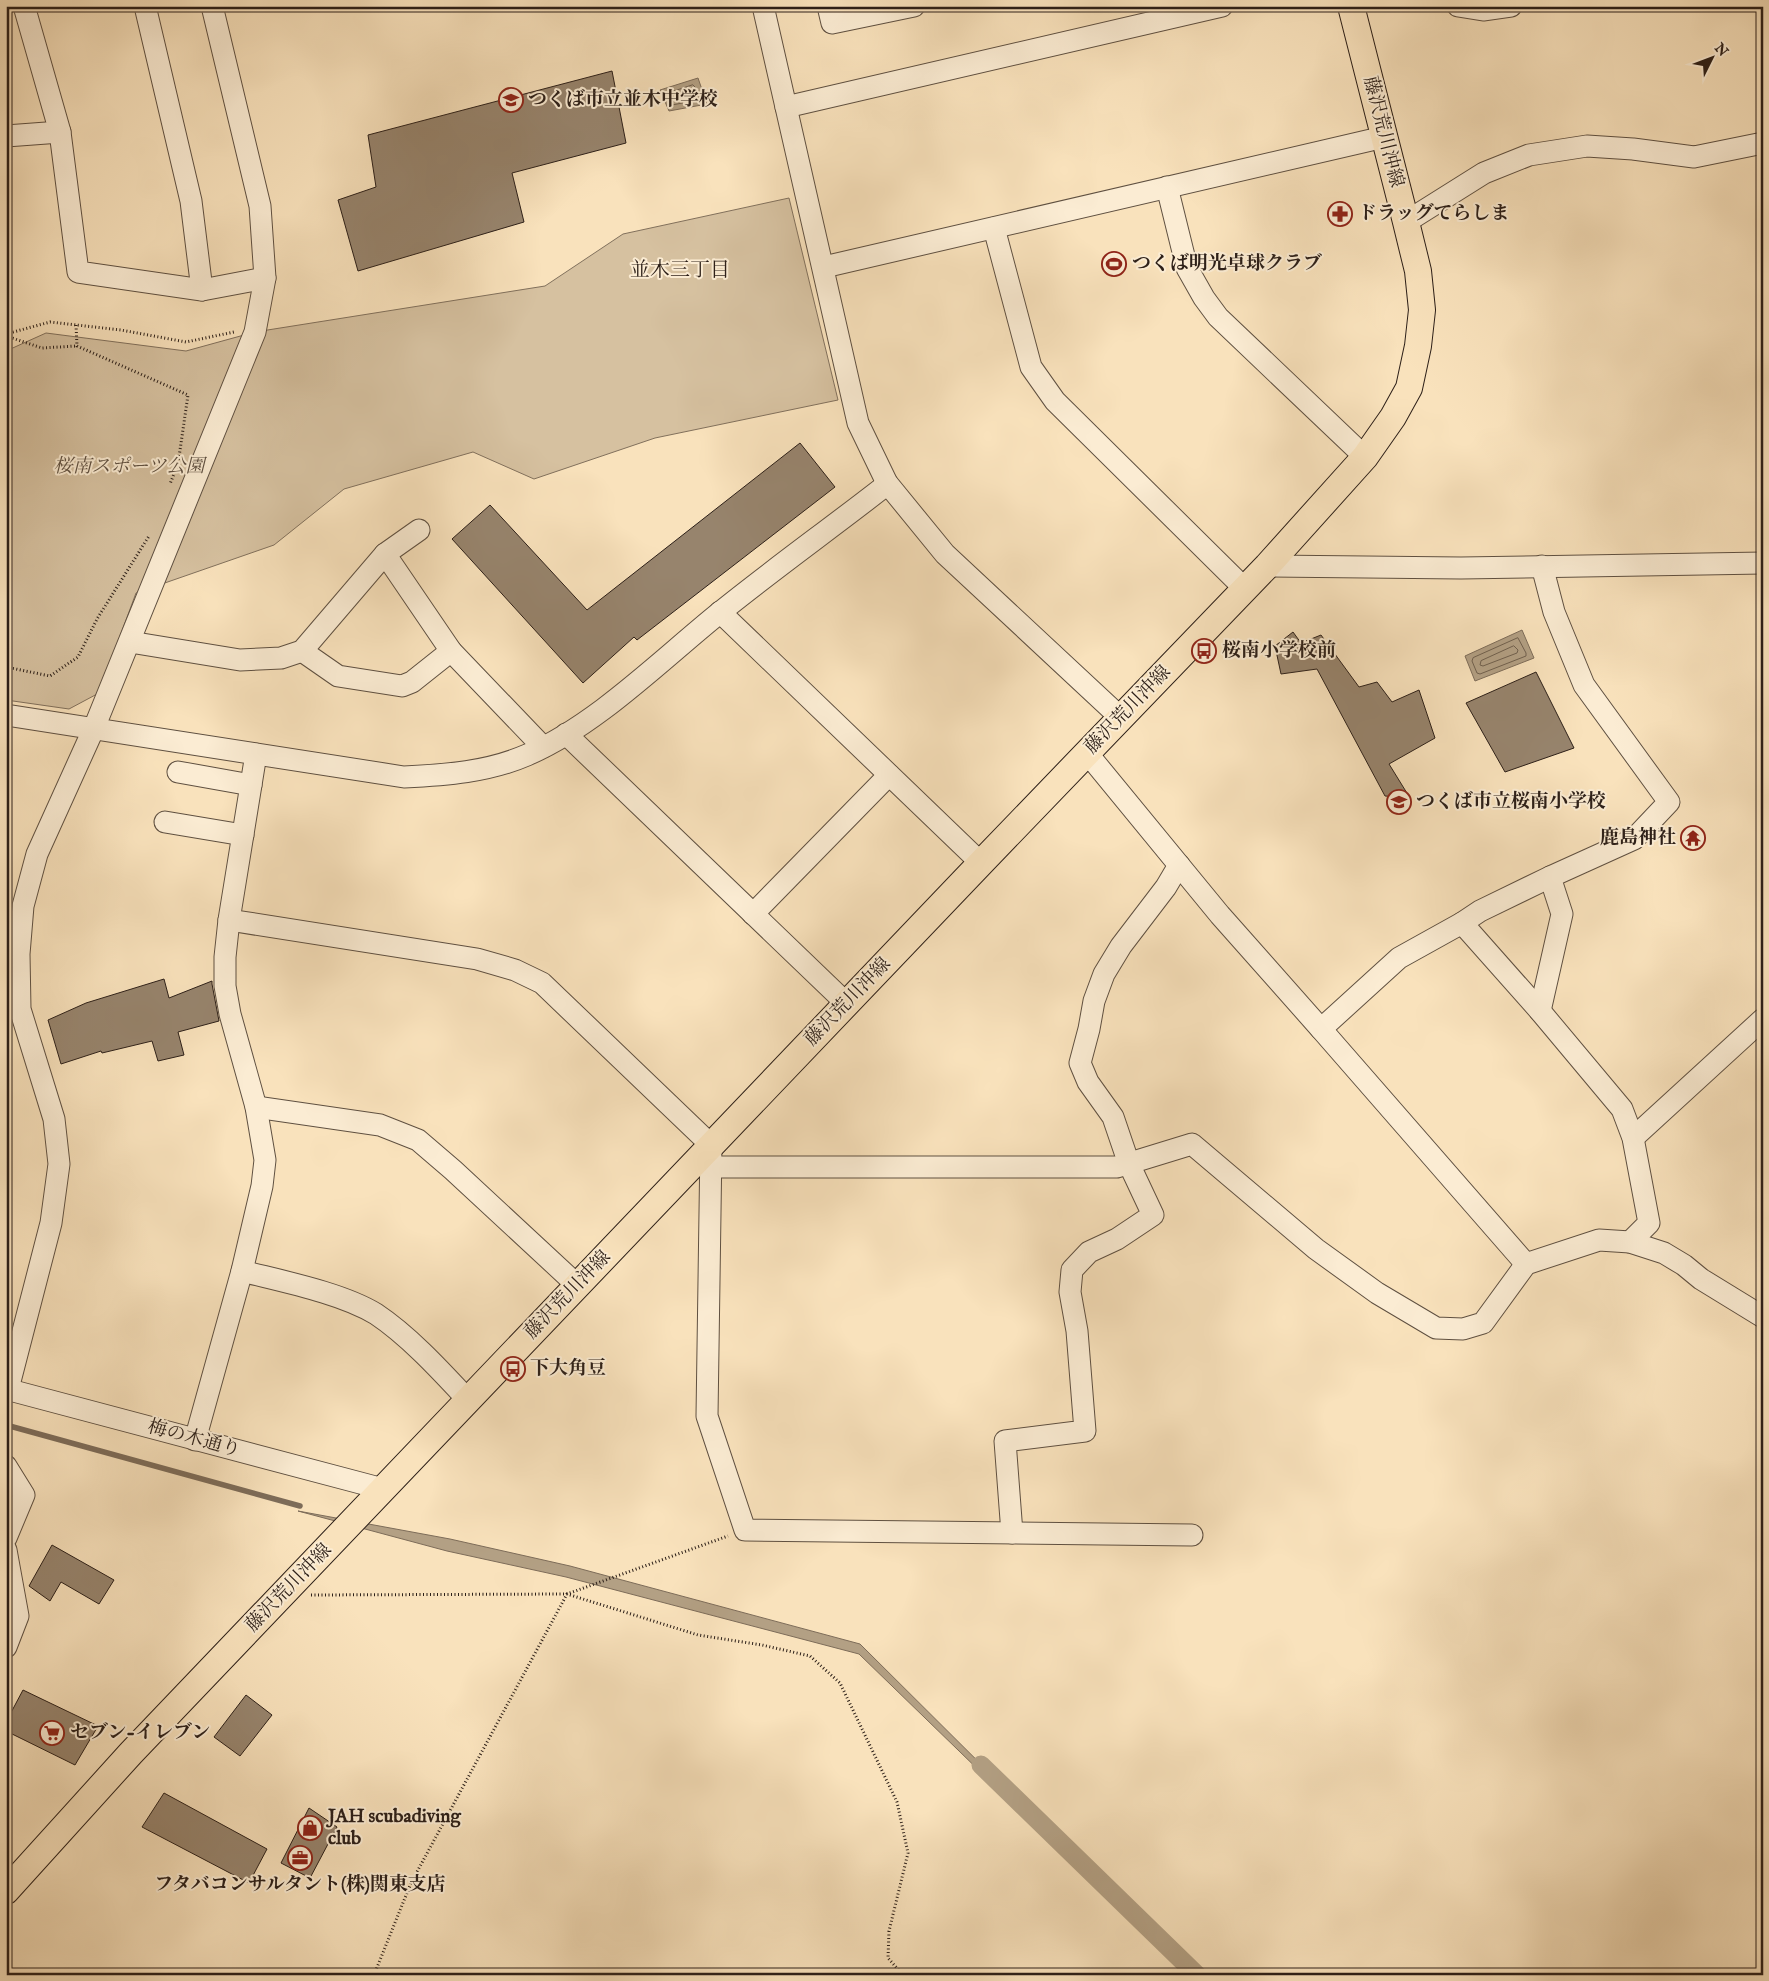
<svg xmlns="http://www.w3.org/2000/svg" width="1769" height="1981" viewBox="0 0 1769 1981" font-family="'IM FELL English','Noto Serif JP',serif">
<rect width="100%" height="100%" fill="#f9e2bc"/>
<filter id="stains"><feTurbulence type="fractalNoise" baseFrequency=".004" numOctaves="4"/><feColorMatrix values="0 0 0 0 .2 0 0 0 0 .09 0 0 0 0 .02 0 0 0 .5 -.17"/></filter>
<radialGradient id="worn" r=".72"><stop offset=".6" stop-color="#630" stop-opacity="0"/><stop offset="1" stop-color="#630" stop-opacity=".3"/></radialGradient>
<polygon fill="#d6c1a0" stroke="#81705c" points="789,198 838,400 655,438 534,479 473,452 344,489 274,545 136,593 99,693 69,709 6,700 6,351 46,333 186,351 255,332 545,286 623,234"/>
<g fill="#b3a084" stroke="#7d6c59">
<polygon points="698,78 707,104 669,111 660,90"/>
<polygon points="1522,630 1534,658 1475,681 1465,656"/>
<polygon points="298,1511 450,1539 570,1566 860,1644 1193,1975 1190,1975 859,1654 566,1577 447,1551"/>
</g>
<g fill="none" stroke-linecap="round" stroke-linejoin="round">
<g stroke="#70604e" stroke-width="1">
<polygon points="693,85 695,87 698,100 672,105 668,96 669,93"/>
<polygon points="1518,638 1526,653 1526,656 1480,674 1477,673 1472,661 1473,658"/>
<polygon points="1514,646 1518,650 1517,653 1483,666 1480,665 1481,661"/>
</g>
<polyline stroke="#7d6c59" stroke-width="5.5" points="6,1425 300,1506"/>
<polyline stroke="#b3a084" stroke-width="19" points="981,1765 1197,1975"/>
</g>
<g fill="#97846d" stroke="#2c1f18">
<polygon points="612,71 626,143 512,173 524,222 358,271 338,200 376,187 368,135"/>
<polygon points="800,443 835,487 637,640 634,637 583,683 452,539 490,505 587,610"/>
<polygon points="1293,632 1301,643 1321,635 1359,687 1377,682 1392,702 1419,690 1435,738 1389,764 1410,798 1385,796 1317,669 1281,674 1275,646"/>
<polygon points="1536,672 1574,748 1505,772 1466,703"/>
<polygon points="1694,827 1703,840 1691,848 1682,836"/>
<polygon points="164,979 169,998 212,981 212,984 219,1021 178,1032 184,1055 158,1061 152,1041 102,1053 101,1051 61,1064 48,1020 86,1003"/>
<polygon points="52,1545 114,1580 99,1604 61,1582 50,1601 29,1586"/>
<polygon points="23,1690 98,1726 75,1765 6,1731 6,1722"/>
<polygon points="246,1695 272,1715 240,1756 214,1737"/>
<polygon points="164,1793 267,1849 249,1883 142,1827"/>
<polygon points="309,1808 337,1827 310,1878 281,1863"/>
</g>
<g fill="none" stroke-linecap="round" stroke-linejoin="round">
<defs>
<g id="minor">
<polyline points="24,6 60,132 78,272 202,290 265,278"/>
<polyline points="145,6 191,201 202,290"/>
<polyline points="763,6 858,423 887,483 945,554 1121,718"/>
<polyline points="828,6 832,23 914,6"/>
<polyline points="1458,6 1483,10 1511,6"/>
<polyline points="786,107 1222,6"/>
<polyline points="6,136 60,132"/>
<polyline points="1167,187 1187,268 1204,298 1218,317 1365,457"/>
<polyline points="1406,222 1484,173 1529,155 1587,146 1633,149 1694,157 1763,143"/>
<polyline points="994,228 1031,367 1055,401 1245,589"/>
<polyline points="824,267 1384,137"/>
<polyline points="385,554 451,651 543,747"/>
<polyline points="1267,566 1461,568 1763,563"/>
<polyline points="720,612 981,863"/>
<polyline points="130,642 240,660 281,658 302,651 385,554 419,530"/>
<polyline points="302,651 338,676 402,686 412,682 451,651"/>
<path d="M6,715L404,777C446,775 488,772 527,755C595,726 660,661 718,614C771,571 827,531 881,489L887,483"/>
<polyline points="566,734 847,1004"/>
<polyline points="1087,753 1220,915 1321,1029 1399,958 1462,923 1540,1011 1622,1109 1633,1138 1649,1223 1630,1242"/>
<polyline points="178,772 251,785"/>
<polyline points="165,822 243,835"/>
<polyline points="753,914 889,775"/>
<polyline points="229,920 477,959 515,970 542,983 711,1145 707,1416 745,1530 1192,1535"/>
<polyline points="1462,923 1480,911 1550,877"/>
<polyline points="1540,1011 1562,914 1550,877 1634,839 1669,802 1584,685 1554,612 1542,566"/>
<polyline points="1321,1029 1526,1264"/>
<polyline points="256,1107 380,1125 418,1140 453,1170 577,1285"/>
<polyline points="1633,1138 1763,1019"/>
<polyline points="711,1167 1117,1167 1192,1144 1316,1249 1377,1293 1436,1328 1463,1329 1483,1323 1526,1264 1599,1240 1630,1242 1664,1253 1684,1265 1701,1279 1763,1317"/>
<path d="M242,1271C281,1281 342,1293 376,1314C409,1336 441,1371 468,1400"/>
<polyline points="6,1389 383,1489"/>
<polyline points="8,1389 51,1223 59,1164 54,1119 20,1009 19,954 23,906 37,854 94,728 255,332 265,278 260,206 212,6"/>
<polyline points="195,1440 242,1271 262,1186 265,1160 256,1107 230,1014 225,986 225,957 229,920 256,754"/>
<polyline points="6,1466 24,1495 6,1538"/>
<polyline points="1012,1533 1005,1441 1085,1431 1077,1331 1070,1292 1072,1270 1089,1252 1117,1239 1153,1215 1129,1164 1113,1117 1088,1082 1080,1063 1089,1029 1094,1001 1104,974 1121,946 1166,887 1179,865"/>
<polyline points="6,1550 18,1616 6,1647"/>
</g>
<polyline id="major" points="6,1891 131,1753 981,863 1267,566 1365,457 1393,417 1409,388 1418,346 1422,310 1418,271 1406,222 1351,6"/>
</defs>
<use href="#minor" stroke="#5f5041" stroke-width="23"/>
<use href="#major" stroke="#2c1f18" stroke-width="28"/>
<g stroke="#2c1f18" stroke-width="3" stroke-dasharray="1 2.5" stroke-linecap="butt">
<polyline points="76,325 77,346 188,395 178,464 170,484"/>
<polyline points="6,334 50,322 121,330 186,342 234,332"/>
<polyline points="6,336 42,348 77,346"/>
<polyline points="6,667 50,676 78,657 97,619 149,536"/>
<polyline points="311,1595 567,1594 698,1635 762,1645 810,1656 840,1683 897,1802 908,1853 889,1931 888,1958 903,1975"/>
<polyline points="374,1975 411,1883 567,1594 728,1536"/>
</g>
<use href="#minor" stroke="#fbecd3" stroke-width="21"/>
<use href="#major" stroke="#f9e2bc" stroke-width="26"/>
</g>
<defs>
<symbol id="school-ring" viewBox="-11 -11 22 22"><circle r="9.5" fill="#fbecd3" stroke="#8f2418" stroke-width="1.5"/><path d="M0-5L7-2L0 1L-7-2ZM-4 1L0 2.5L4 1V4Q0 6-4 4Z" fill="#8f2418"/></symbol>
<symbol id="pharmacy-ring" viewBox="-11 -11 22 22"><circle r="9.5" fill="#fbecd3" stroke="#8f2418" stroke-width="1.5"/><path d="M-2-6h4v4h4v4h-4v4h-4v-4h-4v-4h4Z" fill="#8f2418"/></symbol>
<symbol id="stadium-ring" viewBox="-11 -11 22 22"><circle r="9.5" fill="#fbecd3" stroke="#8f2418" stroke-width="1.5"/><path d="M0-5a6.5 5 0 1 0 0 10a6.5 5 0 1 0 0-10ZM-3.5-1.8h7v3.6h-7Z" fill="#8f2418"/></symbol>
<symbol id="bus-ring" viewBox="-11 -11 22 22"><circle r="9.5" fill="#fbecd3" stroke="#8f2418" stroke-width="1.5"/><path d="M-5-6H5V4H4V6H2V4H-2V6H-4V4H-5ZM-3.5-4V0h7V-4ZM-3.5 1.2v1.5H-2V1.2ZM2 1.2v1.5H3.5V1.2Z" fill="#8f2418"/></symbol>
<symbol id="temple-ring" viewBox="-11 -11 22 22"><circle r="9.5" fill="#fbecd3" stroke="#8f2418" stroke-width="1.5"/><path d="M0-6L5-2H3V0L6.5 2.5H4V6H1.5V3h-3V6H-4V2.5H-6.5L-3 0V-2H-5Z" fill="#8f2418"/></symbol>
<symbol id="supermarket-ring" viewBox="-11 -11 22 22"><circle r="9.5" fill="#fbecd3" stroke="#8f2418" stroke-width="1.5"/><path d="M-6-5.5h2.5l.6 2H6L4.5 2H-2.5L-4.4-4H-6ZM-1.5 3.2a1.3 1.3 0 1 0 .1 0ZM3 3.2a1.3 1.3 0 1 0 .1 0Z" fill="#8f2418"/></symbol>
<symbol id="shop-ring" viewBox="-11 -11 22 22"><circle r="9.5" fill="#fbecd3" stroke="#8f2418" stroke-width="1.5"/><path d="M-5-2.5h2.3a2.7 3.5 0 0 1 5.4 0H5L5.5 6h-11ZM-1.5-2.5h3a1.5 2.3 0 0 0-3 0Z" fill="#8f2418"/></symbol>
<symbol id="office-ring" viewBox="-11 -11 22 22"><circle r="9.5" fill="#fbecd3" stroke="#8f2418" stroke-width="1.5"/><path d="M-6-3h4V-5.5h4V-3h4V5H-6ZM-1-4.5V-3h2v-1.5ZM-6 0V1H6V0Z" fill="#8f2418"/></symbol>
</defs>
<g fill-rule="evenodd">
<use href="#school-ring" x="497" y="86" width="28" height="28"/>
<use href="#pharmacy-ring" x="1326" y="200" width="28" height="28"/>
<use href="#stadium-ring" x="1100" y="250" width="28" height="28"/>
<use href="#bus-ring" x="1190" y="637" width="28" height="28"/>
<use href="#school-ring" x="1385" y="788" width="28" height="28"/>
<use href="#temple-ring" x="1679" y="824" width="28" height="28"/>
<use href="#bus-ring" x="499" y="1355" width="28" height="28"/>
<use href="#supermarket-ring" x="38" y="1719" width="28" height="28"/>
<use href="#shop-ring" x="296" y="1814" width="28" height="28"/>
<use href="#office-ring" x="286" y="1844" width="28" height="28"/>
</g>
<g text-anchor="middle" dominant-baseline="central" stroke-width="4" stroke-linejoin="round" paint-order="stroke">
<g font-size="19" font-weight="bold" fill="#2c1f18" stroke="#fbecd3" text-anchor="start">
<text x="528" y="100">つくば市立並木中学校</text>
<text x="1358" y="214">ドラッグてらしま</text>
<text x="1132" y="264">つくば明光卓球クラブ</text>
<text x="1222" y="651">桜南小学校前</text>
<text x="1416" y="802">つくば市立桜南小学校</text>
<text x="1676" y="838" text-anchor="end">鹿島神社</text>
<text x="530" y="1369">下大角豆</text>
<text x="70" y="1733">セブン-イレブン</text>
<text x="328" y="1817">JAH scubadiving<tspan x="328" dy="22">club</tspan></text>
<text x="300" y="1885" text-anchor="middle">フタバコンサルタント(株)関東支店</text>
</g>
<g font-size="19" fill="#2c1f18" stroke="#fbecd3">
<text transform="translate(1383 132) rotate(76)">藤沢荒川沖線</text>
<text transform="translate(1128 710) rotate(-46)">藤沢荒川沖線</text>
<text transform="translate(848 1002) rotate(-46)">藤沢荒川沖線</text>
<text transform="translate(568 1295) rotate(-46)">藤沢荒川沖線</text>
<text transform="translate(194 1439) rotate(15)">梅の木通り</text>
<text transform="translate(289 1588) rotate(-46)">藤沢荒川沖線</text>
</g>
<g font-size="19" font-style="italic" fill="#5f5041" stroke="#fbecd3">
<text x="129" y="467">桜南スポーツ公園</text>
</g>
<g font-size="20" fill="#2c1f18" stroke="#fbecd3">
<text x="680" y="270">並木三丁目</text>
</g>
</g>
<rect width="1769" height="1981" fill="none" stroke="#f9e2bc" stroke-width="25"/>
<rect x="8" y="8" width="1754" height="1966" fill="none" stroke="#2c1f18" stroke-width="2.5"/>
<rect x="12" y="12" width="1744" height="1956" fill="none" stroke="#2c1f18"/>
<g transform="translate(1712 58) rotate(48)" stroke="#fbecd3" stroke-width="4" paint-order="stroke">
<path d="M0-4L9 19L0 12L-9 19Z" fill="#2c1f18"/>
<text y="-8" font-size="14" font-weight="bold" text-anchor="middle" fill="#2c1f18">N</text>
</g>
<rect width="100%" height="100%" filter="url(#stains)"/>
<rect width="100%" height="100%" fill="url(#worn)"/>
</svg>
